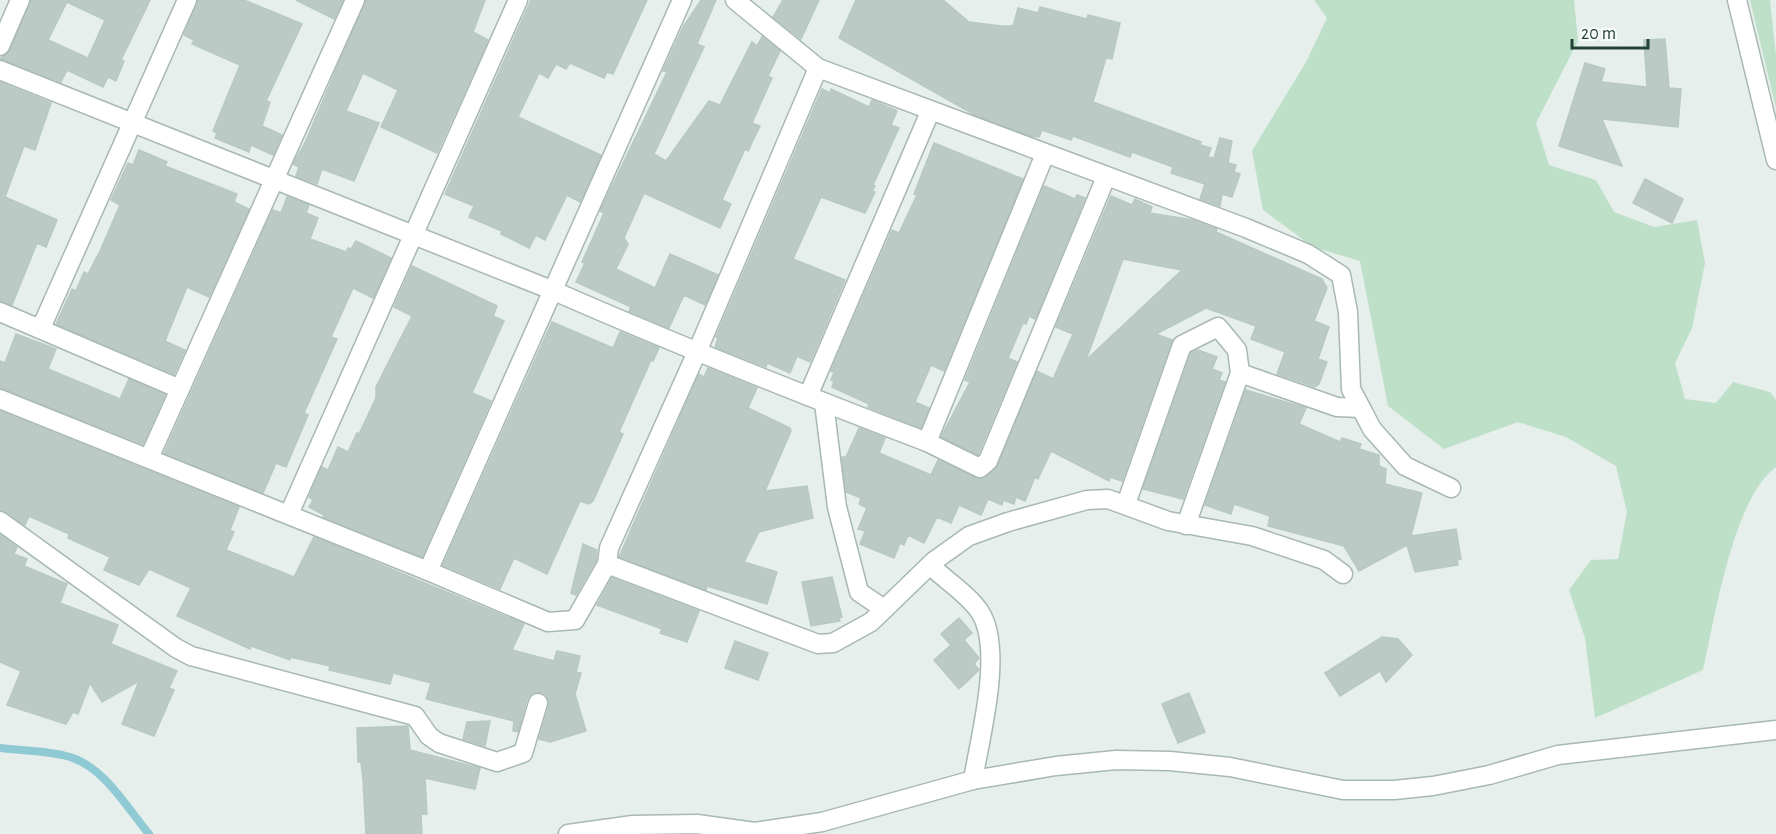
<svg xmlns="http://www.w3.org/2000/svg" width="1776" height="834" viewBox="0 0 1776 834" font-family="'Alegreya Sans',sans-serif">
<rect width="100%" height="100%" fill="#e6efeb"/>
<g fill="#bfe0c8">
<path d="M1314,0H1574L1578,41L1536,123L1549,165L1596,180L1614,212L1654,227L1697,220L1705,263L1692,328L1675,363L1685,399L1716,403L1733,382L1770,392L1776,400V467C1733,498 1715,618 1703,670L1595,718L1585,638L1569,590L1591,560L1618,559L1627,512L1616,466L1566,437L1518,422L1444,449L1388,406L1360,261L1313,247L1263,210L1252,151L1306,62L1327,18Z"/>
<polygon points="1750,0 1770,0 1776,56 1776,108"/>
</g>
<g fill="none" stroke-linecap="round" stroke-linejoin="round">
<path stroke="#8ec9d4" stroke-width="8" d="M0,748C22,751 48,750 70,757C104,767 127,808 149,834"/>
</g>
<g fill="#bbcac4" stroke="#b8c9c2" stroke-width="1.5" fill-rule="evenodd">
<path d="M31,0H150L121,60L124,61L116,81L108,77L103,87L67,70L61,82L0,59L10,50ZM67,2L105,20L88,58L48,40Z"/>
<polygon points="198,0 244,0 302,24 266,101 270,102 262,126 282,135 273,155 251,145 249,152 215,138 217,133 213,131 240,65 192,44 194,40 184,35"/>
<polygon points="296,0 343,0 334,19"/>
<polygon points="366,0 485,0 473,32 488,40 437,153 381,127 398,90 363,73 346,111 379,123 372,139 354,181 322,169 317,184 296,176 299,167 293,164 304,145"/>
<polygon points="531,0 647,0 613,74 607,72 604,78 570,63 566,69 556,64 548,78 539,73 518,117 601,155 580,202 567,195 545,240 536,235 529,248 501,234 502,231 469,217 474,206 445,194"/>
<polygon points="701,0 716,0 697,44 704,47 654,154 666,161 709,101 720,105 752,42 757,46 762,37 780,51 768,76 772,78 752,123 760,126 748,151 745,149 722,200 731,204 720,228 644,193 624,238 628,244 616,269 655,288 670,254 718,275 705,305 684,295 669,328 629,311 631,307 576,282 585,263 582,262 604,213 600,211 667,72 663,71 683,27"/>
<polygon points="783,0 819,0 801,39 773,17"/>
<polygon points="856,0 943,0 969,22 1001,26 1013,26 1018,8 1038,13 1040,7 1087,19 1088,15 1120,23 1112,59 1106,58 1093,102 1201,142 1200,145 1211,148 1208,157 1214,158 1220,138 1232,141 1228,163 1236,165 1234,172 1240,174 1232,197 1222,194 1220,206 1200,199 1205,184 1171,173 1173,167 1132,152 1130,157 1073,136 1071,140 1042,130 1039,137 1031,136 975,115 839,38"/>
<polygon points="1665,39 1669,88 1681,89 1678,127 1602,119 1622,166 1559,146 1585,63 1605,69 1601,82 1647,87 1644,40"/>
<polygon points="0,82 51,103 35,150 24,146 5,197 57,220 46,247 37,243 12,305 0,301"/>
<polygon points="822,89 830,93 831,89 869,107 872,100 897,111 891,125 899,128 873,185 875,186 872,191 875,192 865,213 821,197 793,259 845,280 810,362 797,356 790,373 767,363 766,367 715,347 718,338 716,337"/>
<polygon points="934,143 1023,179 944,371 931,365 915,402 929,408 921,428 868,407 869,404 832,387 834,381 831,380 834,372 831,371 892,230 899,233 917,195 914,194"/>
<polygon points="139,150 167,162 165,166 237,194 234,202 249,209 209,297 187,287 165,341 185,350 174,374 56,324 72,289 76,291 84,272 88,274 100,251 120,205 111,200 128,163 133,165"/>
<polygon points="1645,179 1683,199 1672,223 1633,203"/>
<polygon points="1044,186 1075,199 1077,195 1085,198 1035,319 1029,316 1026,324 1023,323 1008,358 1017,362 978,455 941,437 970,382 965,380"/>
<path d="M1111,196L1132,205L1135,199L1152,207L1150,213L1193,220L1217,229L1216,232L1322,279L1327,288L1314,321L1329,327L1318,359L1327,362L1319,384L1315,387L1277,374L1285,352L1251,339L1256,326L1206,308L1156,334L1172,340L1122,481L1110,477L1109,481L1051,451L1038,479L1035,477L1025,501L1016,497L1014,504L1003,500L1002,505L988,499L981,515L959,505L951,523L937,517L924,543L908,535L904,545L900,543L894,558L860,544L865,531L858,529L867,508L859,504L861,498L846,492L842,457H846L859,428L885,438L879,453L931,475L938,460L976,478L982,479L995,469L1037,371L1053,379L1073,334L1056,327ZM1123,259L1182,270L1086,360Z"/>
<polygon points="287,197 309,205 306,213 318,218 310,239 346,252 348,248 351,249 356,241 391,258 373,298 353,288 331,337 337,339 304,413 308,415 286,467 276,463 263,493 164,453 273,210 281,213"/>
<polygon points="412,266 497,306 493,316 504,321 472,393 491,401 422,557 323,517 324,515 309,507 313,500 309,497 322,467 328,470 338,447 348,452 357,433 359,434 376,398 376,387 412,316 394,307"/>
<polygon points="552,322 613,348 620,332 659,348 653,361 651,360 619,432 623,434 593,501 589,504 580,501 547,574 514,558 500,589 443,565"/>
<polygon points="16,334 56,349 48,369 120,399 129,379 165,395 143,444 0,388 0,361 5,363"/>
<polygon points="1198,350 1217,357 1212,369 1222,373 1219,380 1225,382 1183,499 1143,489 1191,353"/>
<polygon points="708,368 757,388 748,408 790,428 791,431 765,491 807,486 813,518 759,532 744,562 777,572 767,604 707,586 706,590 619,557 699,374 704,377"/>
<polygon points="1246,390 1306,408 1299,424 1340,442 1342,438 1361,444 1359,449 1379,455 1379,466 1386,469 1385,484 1422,493 1411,536 1456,529 1461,559 1457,560 1458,565 1415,572 1407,545 1359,571 1344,546 1268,526 1270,516 1234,504 1231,514 1205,505"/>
<polygon points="0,411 239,507 230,530 234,532 226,550 294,577 314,537 524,624 512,650 554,661 557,651 580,656 576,672 581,673 575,694 586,731 550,742 539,739 549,706 547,696 541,692 531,694 527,699 518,732 513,731 514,721 426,699 431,683 393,673 390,684 329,670 330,666 290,657 290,660 251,646 250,649 177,616 191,588 149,569 139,585 104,570 110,557 68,538 69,534 29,516 25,525 0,510"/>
<polygon points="0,535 17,547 14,554 27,559 24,566 67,584 60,603 118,625 111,644 177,671 169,688 174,690 154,736 122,724 139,681 102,702 90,683 78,714 73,712 66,724 7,705 21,671 0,662"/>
<polygon points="583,544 597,550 596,560 576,595 571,593"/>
<polygon points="832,577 842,617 839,618 840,621 811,626 802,582"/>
<polygon points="612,578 699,611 687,642 660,633 662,629 597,605"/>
<polygon points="959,618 972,633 964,640 979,658 974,664 979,670 959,689 934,660 951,645 941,634"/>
<polygon points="1382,637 1398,639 1412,655 1386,682 1380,671 1340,696 1325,673"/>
<polygon points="735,641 768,653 758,680 725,668"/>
<polygon points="1189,693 1205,732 1178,743 1162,704"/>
<polygon points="490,721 485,746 463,739 467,722"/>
<polygon points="408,726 410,750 480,768 475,789 425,778 427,814 421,814 422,834 366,834 363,779 361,762 358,762 357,728"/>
</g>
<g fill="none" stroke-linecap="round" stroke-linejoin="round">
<defs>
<g id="minor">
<polyline points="735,0 818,68 1246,228 1308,254 1341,275 1348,312 1351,389 1361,408 1372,429 1405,466 1451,488"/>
<polyline points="1737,0 1776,160"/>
<polyline points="0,46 20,0"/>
<path d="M0,70L554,291C677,345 801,394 927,442L1045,154"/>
<polyline points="0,312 180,389"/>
<polyline points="41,328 187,0"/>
<polyline points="808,396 930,112"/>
<polyline points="0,399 428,571 548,622 575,620 607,564 609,548 697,352 818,68"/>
<polyline points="824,403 837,507 859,592 884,609"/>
<polyline points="927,442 980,468 988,461 1106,177"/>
<polyline points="149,458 355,0"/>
<polyline points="1126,504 1182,345 1218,327 1237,350 1240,373 1337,407 1361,408"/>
<polyline points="289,514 518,0"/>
<polyline points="0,521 176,648 191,656 415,716 429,736 439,743 497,762 523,753 538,703"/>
<polyline points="1186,525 1240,373"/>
<polyline points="607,564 818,644 833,643 871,622 934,561 969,536 1008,522 1087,500 1108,499 1168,521 1252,536 1324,560 1343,574"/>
<path d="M930,565C945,580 968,594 980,612C1004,650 980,737 973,780"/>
<polyline points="428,571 682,0"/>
<polyline points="568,834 633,825 697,824 755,832 822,822 973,780 1056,766 1116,760 1170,761 1230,767 1343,790 1394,790 1433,786 1489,775 1558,755 1776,730"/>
</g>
</defs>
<use href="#minor" stroke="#a8b8b2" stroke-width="21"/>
<use href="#minor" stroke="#fff" stroke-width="18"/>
</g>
<path d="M1572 39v9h76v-9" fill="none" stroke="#24423a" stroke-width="3"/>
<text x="1581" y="39" font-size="18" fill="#24423a" stroke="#f7fbf9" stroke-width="4.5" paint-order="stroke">20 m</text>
</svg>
